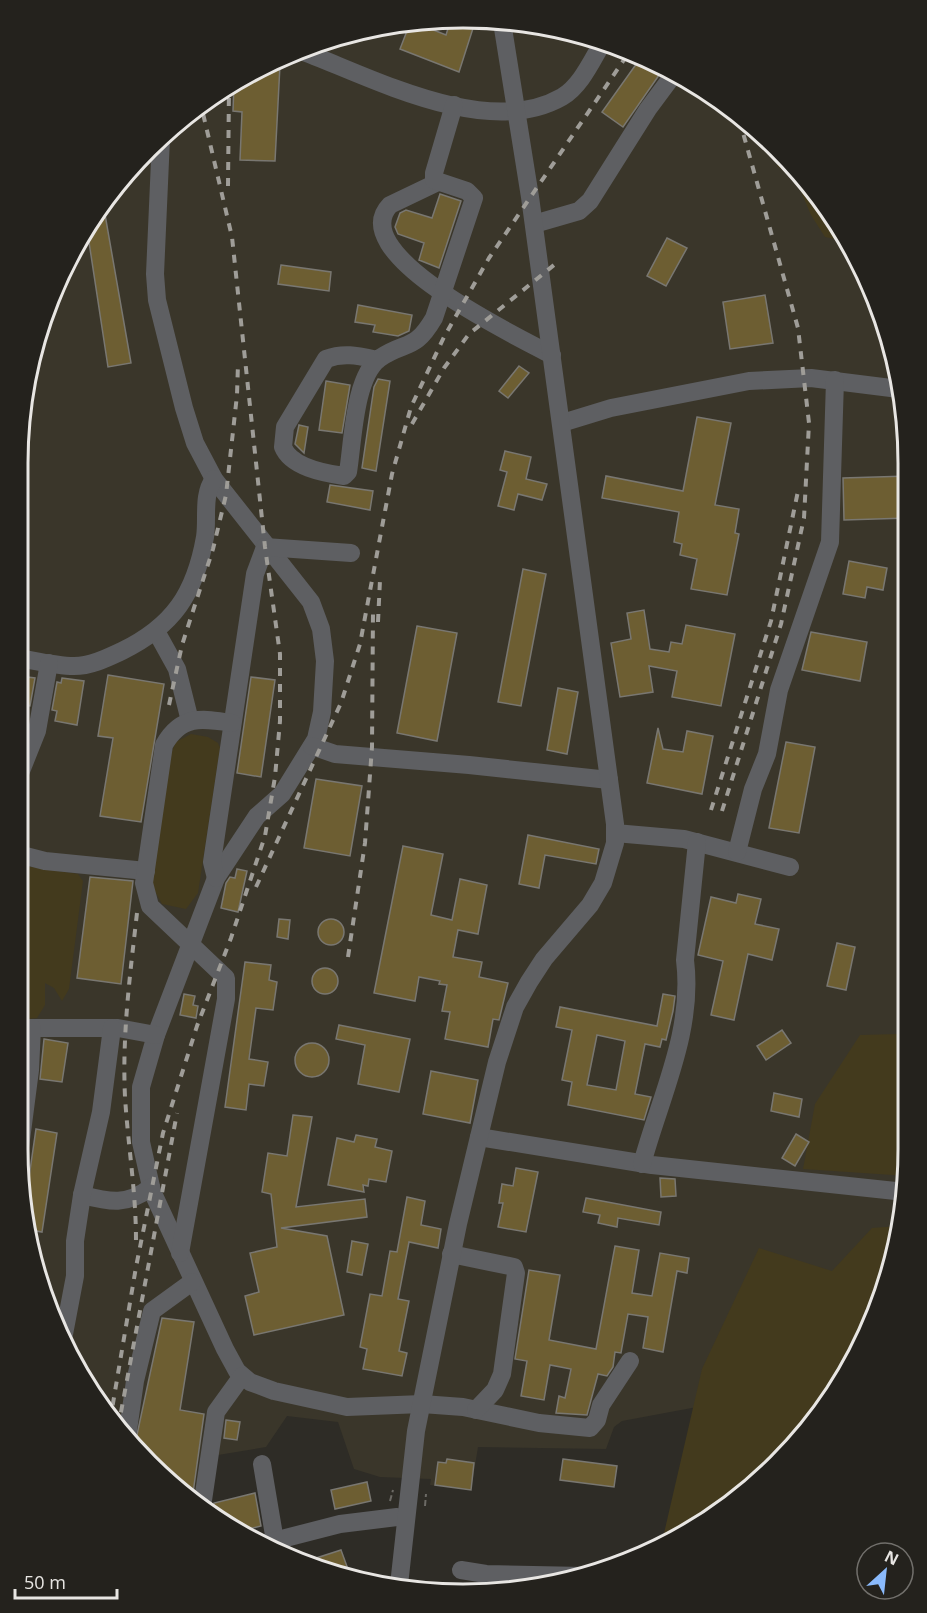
<svg xmlns="http://www.w3.org/2000/svg" width="927" height="1613" viewBox="0 0 927 1613" font-family="'Open Sans',sans-serif">
<rect width="100%" height="100%" fill="#2e2c26"/>
<polygon fill="#3a362a" points="463,18 550,26 634,52 711,93 779,149 849,240 885,321 908,434 908,1179 885,1292 842,1380 622,1421 614,1427 606,1449 478,1447 471,1490 430,1485 431,1479 380,1477 354,1469 338,1422 287,1416 266,1447 218,1455 207,1511 110,1420 42,1292 18,1149 19,434 42,320 93,216 148,149 216,93 293,52 376,27"/>
<g fill="#433a1d">
<polygon points="784,156 849,240 850,242 825,237 811,215 796,180 777,166"/>
<polygon points="191,734 208,737 218,743 220,748 198,893 186,909 162,904 151,884 170,756 176,742"/>
<polygon points="18,865 78,874 83,881 69,989 62,1001 54,988 45,983 45,1005 37,1018 18,1020"/>
<polygon points="899,1034 908,1052 908,1176 803,1169 815,1104 860,1035"/>
<polygon points="899,1226 885,1292 834,1397 735,1503 662,1542 702,1369 759,1248 832,1271 872,1228"/>
</g>
<g fill="#6d5e32" stroke="#797771" stroke-width="1.5" fill-rule="evenodd">
<polygon points="463,18 476,19 459,72 400,49 410,23 416,23 446,35 451,19"/>
<polygon points="642,56 664,68 623,127 602,112"/>
<polygon points="269,64 280,65 275,161 240,160 242,112 233,111 234,83"/>
<polygon points="440,194 461,201 439,268 419,260 424,243 398,234 395,227 400,213 406,210 432,218"/>
<polygon points="103,203 131,363 108,367 87,229"/>
<polygon points="667,238 687,248 666,286 647,276"/>
<polygon points="281,265 331,272 329,291 278,284"/>
<polygon points="765,295 773,343 730,349 723,302"/>
<polygon points="358,305 412,315 409,331 398,336 373,332 375,325 355,322"/>
<polygon points="519,366 529,373 508,398 499,391"/>
<polygon points="378,379 390,381 376,471 362,468 374,387"/>
<polygon points="326,381 350,385 342,433 319,430"/>
<polygon points="697,417 731,423 715,505 739,509 735,533 739,534 727,595 691,589 697,559 680,555 682,544 674,542 679,512 602,498 606,476 683,491"/>
<polygon points="299,425 308,427 304,453 295,444"/>
<polygon points="505,451 531,457 526,479 547,484 542,500 518,494 514,510 498,506 507,472 500,470"/>
<polygon points="908,476 908,518 844,520 843,478"/>
<polygon points="330,485 373,491 370,510 327,502"/>
<polygon points="849,561 887,568 883,590 867,587 865,598 843,594"/>
<polygon points="523,569 546,574 521,706 498,702"/>
<polygon points="644,610 650,649 669,652 671,642 682,644 686,625 735,634 721,706 672,697 677,671 649,666 653,692 620,697 611,643 631,639 627,613"/>
<polygon points="417,626 457,633 437,741 397,733"/>
<polygon points="811,632 867,642 860,681 802,670"/>
<polygon points="108,675 164,684 141,822 100,816 113,738 98,736"/>
<polygon points="19,676 35,678 30,706 19,704"/>
<polygon points="251,677 275,680 261,777 237,773"/>
<polygon points="62,678 84,681 77,725 55,721 57,711 52,710 57,682 61,683"/>
<polygon points="558,688 578,692 567,754 547,750"/>
<polygon points="658,728 663,749 683,752 687,731 713,736 702,794 647,783"/>
<polygon points="786,742 815,747 799,833 769,828"/>
<polygon points="316,779 362,786 350,856 304,848"/>
<polygon points="528,835 599,849 596,864 545,855 539,888 519,884"/>
<polygon points="403,846 443,854 431,915 452,920 460,879 487,885 478,934 458,930 453,957 482,962 479,977 508,983 499,1020 493,1019 488,1047 445,1039 450,1012 442,1011 447,985 439,984 440,981 419,977 415,1001 374,993"/>
<polygon points="237,869 247,871 238,912 221,908 226,883 230,877 235,878"/>
<polygon points="90,877 133,881 121,984 77,978"/>
<polygon points="738,894 761,899 755,924 779,929 772,960 748,954 734,1020 711,1015 723,961 698,955 711,897 736,903"/>
<polygon points="279,919 290,920 288,939 277,937"/>
<circle cx="331" cy="932" r="13"/>
<polygon points="837,943 855,947 846,990 827,986"/>
<polygon points="245,962 271,965 269,980 277,982 273,1010 256,1008 249,1059 268,1062 264,1086 249,1084 246,1110 225,1107"/>
<circle cx="325" cy="981" r="13"/>
<polygon points="184,994 195,996 193,1005 198,1006 196,1018 180,1015"/>
<path d="M663,994L675,996L673,1011L666,1040L662,1039L660,1047L645,1044L635,1094L651,1097L644,1120L568,1105L572,1082L562,1080L572,1030L556,1027L560,1007L657,1026ZM597,1035L625,1041L616,1090L587,1085Z"/>
<polygon points="339,1025 410,1039 399,1092 358,1084 365,1045 336,1039"/>
<polygon points="782,1030 791,1043 766,1060 757,1046"/>
<polygon points="44,1039 68,1043 62,1082 40,1079"/>
<circle cx="312" cy="1060" r="17"/>
<polygon points="431,1071 478,1080 470,1123 423,1114"/>
<polygon points="774,1093 802,1099 799,1117 771,1111"/>
<polygon points="293,1115 312,1117 296,1207 365,1199 367,1217 281,1228 327,1236 344,1315 254,1335 245,1296 259,1292 250,1253 277,1247 271,1194 262,1192 268,1153 287,1156"/>
<polygon points="36,1129 57,1133 42,1232 31,1230 26,1198"/>
<polygon points="796,1134 809,1142 795,1166 782,1158"/>
<polygon points="356,1135 377,1139 375,1147 392,1151 386,1182 369,1179 368,1186 363,1185 364,1192 328,1185 337,1138 354,1142"/>
<polygon points="516,1168 538,1172 526,1232 498,1227 503,1203 499,1203 502,1184 513,1186"/>
<polygon points="660,1178 675,1179 676,1196 661,1197"/>
<polygon points="407,1197 425,1201 421,1225 441,1229 438,1248 409,1242 398,1299 409,1301 399,1351 407,1353 402,1376 363,1369 367,1349 360,1347 370,1294 382,1296 390,1251 397,1252"/>
<polygon points="586,1198 661,1212 659,1225 618,1218 617,1227 598,1223 600,1215 583,1212"/>
<polygon points="352,1241 368,1244 362,1275 347,1272"/>
<polygon points="615,1246 639,1250 632,1293 652,1296 660,1253 689,1258 687,1273 677,1271 663,1352 643,1348 648,1317 628,1314 621,1353 615,1352 613,1367 607,1376 598,1374 587,1415 556,1413 559,1396 565,1398 571,1369 550,1365 544,1400 521,1396 527,1361 515,1359 529,1270 560,1275 549,1340 596,1349"/>
<polygon points="162,1318 194,1322 180,1410 204,1414 193,1493 187,1492 135,1444"/>
<polygon points="226,1420 240,1422 237,1440 224,1438"/>
<polygon points="447,1459 474,1463 471,1490 435,1485 438,1462 446,1463"/>
<polygon points="563,1459 617,1466 614,1487 560,1480"/>
<polygon points="367,1482 371,1501 335,1509 331,1490"/>
<polygon points="255,1493 261,1526 240,1531 212,1517 214,1503"/>
<polygon points="341,1550 349,1572 339,1576 307,1561"/>
</g>
<g fill="none" stroke-linecap="round" stroke-linejoin="round">
<g stroke="#6c6a65" stroke-width="2" stroke-dasharray="6 3" stroke-linecap="butt">
<polyline points="390,1501 393,1490"/>
<polyline points="425,1506 426,1494"/>
</g>
<g stroke="#5e5f62" stroke-width="18">
<path d="M299,50C371,77 487,140 562,97C581,86 592,60 603,42"/>
<polyline points="161,138 155,274 157,300 184,408 195,443 214,479 311,602 321,629 325,661 322,712 316,739 282,794 257,816 216,878 156,1035 141,1087 141,1142 152,1191 225,1349 237,1371 250,1382 274,1391 347,1407 422,1404 463,1407 539,1423 590,1428 597,1420 601,1405 630,1361"/>
<path d="M438,182L390,205C343,254 520,338 552,355"/>
<polyline points="534,224 579,211 590,201 648,109 674,74"/>
<path d="M378,360C359,356 344,352 326,359L285,427L283,447C291,467 323,473 344,476L348,472C353,442 354,376 380,358C407,340 414,352 434,318L474,198L467,191L434,180V173L454,105"/>
<polyline points="562,423 611,408 749,381 811,378 899,389"/>
<polyline points="156,631 177,669 190,721"/>
<path d="M19,658C36,661 56,666 74,666C91,666 107,658 122,651C173,626 195,594 205,537C208,519 202,495 214,479"/>
<polyline points="312,746 335,754 469,765 609,780"/>
<polyline points="19,776 37,731 49,663"/>
<polyline points="615,833 684,839 790,867"/>
<polyline points="737,852 753,789 767,754 779,690 830,542 835,380"/>
<polyline points="18,854 45,861 146,871"/>
<polyline points="216,878 212,862 255,574 265,547 351,553"/>
<polyline points="18,1028 118,1028 156,1035"/>
<polyline points="479,1137 652,1165 905,1192"/>
<polyline points="19,1155 30,1070 32,1028"/>
<path d="M642,1164C660,1097 694,1031 685,960L697,842"/>
<path d="M82,1195C110,1202 127,1206 151,1187"/>
<path d="M180,1253L226,999V978L150,906L144,883L164,745C181,715 201,718 232,723"/>
<polyline points="451,1254 514,1267 516,1273 502,1374 495,1390 476,1410"/>
<polyline points="64,1334 75,1276 75,1241 82,1195 101,1112 112,1028"/>
<polyline points="127,1437 135,1381 152,1311 192,1282"/>
<polyline points="262,1464 276,1547"/>
<polyline points="202,1507 216,1412 242,1376"/>
<polyline points="266,1543 340,1524 397,1517"/>
<polyline points="461,1570 486,1574 584,1576"/>
<polyline points="399,1585 416,1431 458,1224 497,1062 515,1007 529,982 544,959 590,905 603,883 615,843 615,824 530,197 502,22"/>
</g>
<g stroke="#9f9d98" stroke-width="4" stroke-dasharray="8 8" stroke-linecap="butt">
<polyline points="228,186 229,86"/>
<polyline points="412,424 444,368 469,334 554,265"/>
<polyline points="378,622 380,580"/>
<polyline points="169,705 182,645 213,549 226,495 237,395 238,364"/>
<polyline points="711,810 771,621 798,491"/>
<polyline points="722,811 781,624 804,518 809,423 798,328 738,115"/>
<polyline points="256,887 341,703 360,644 392,474 411,407 444,337 489,258 630,51"/>
<polyline points="348,957 365,843 372,747 373,611"/>
<path d="M136,1240C136,1192 128,1145 125,1097C122,1035 130,975 137,913"/>
<polyline points="110,1421 136,1267 163,1133 197,1026 231,938 265,836 275,777 280,721 280,654 265,547 232,237 201,105"/>
<polyline points="118,1428 177,1113"/>
</g>
</g>
<path d="M0 0H927V1613H0ZM463 28H463A435 435 0 0 1 898 463V1149A435 435 0 0 1 463 1584H463A435 435 0 0 1 28 1149V463A435 435 0 0 1 463 28Z" fill="#24221d" fill-rule="evenodd"/>
<path fill="none" stroke="#e8e6e3" stroke-width="3" d="M463 28H463A435 435 0 0 1 898 463V1149A435 435 0 0 1 463 1584H463A435 435 0 0 1 28 1149V463A435 435 0 0 1 463 28Z"/>
<g transform="translate(885 1571) rotate(27)"><circle r="28" fill="#24221d" stroke="#72706c" stroke-width="1.5"/>
<path d="M0-4.5L10 22L0 15L-10 22Z" fill="#8abafc"/>
<text y="-9" font-size="16" font-weight="bold" text-anchor="middle" fill="#e8e6e3">N</text>
</g>
<path d="M15 1589v9h102v-9" fill="none" stroke="#e8e6e3" stroke-width="3"/>
<text x="24" y="1589" font-size="18" fill="#e8e6e3" stroke="#24221d" stroke-width="4.5" paint-order="stroke">50 m</text>
</svg>
